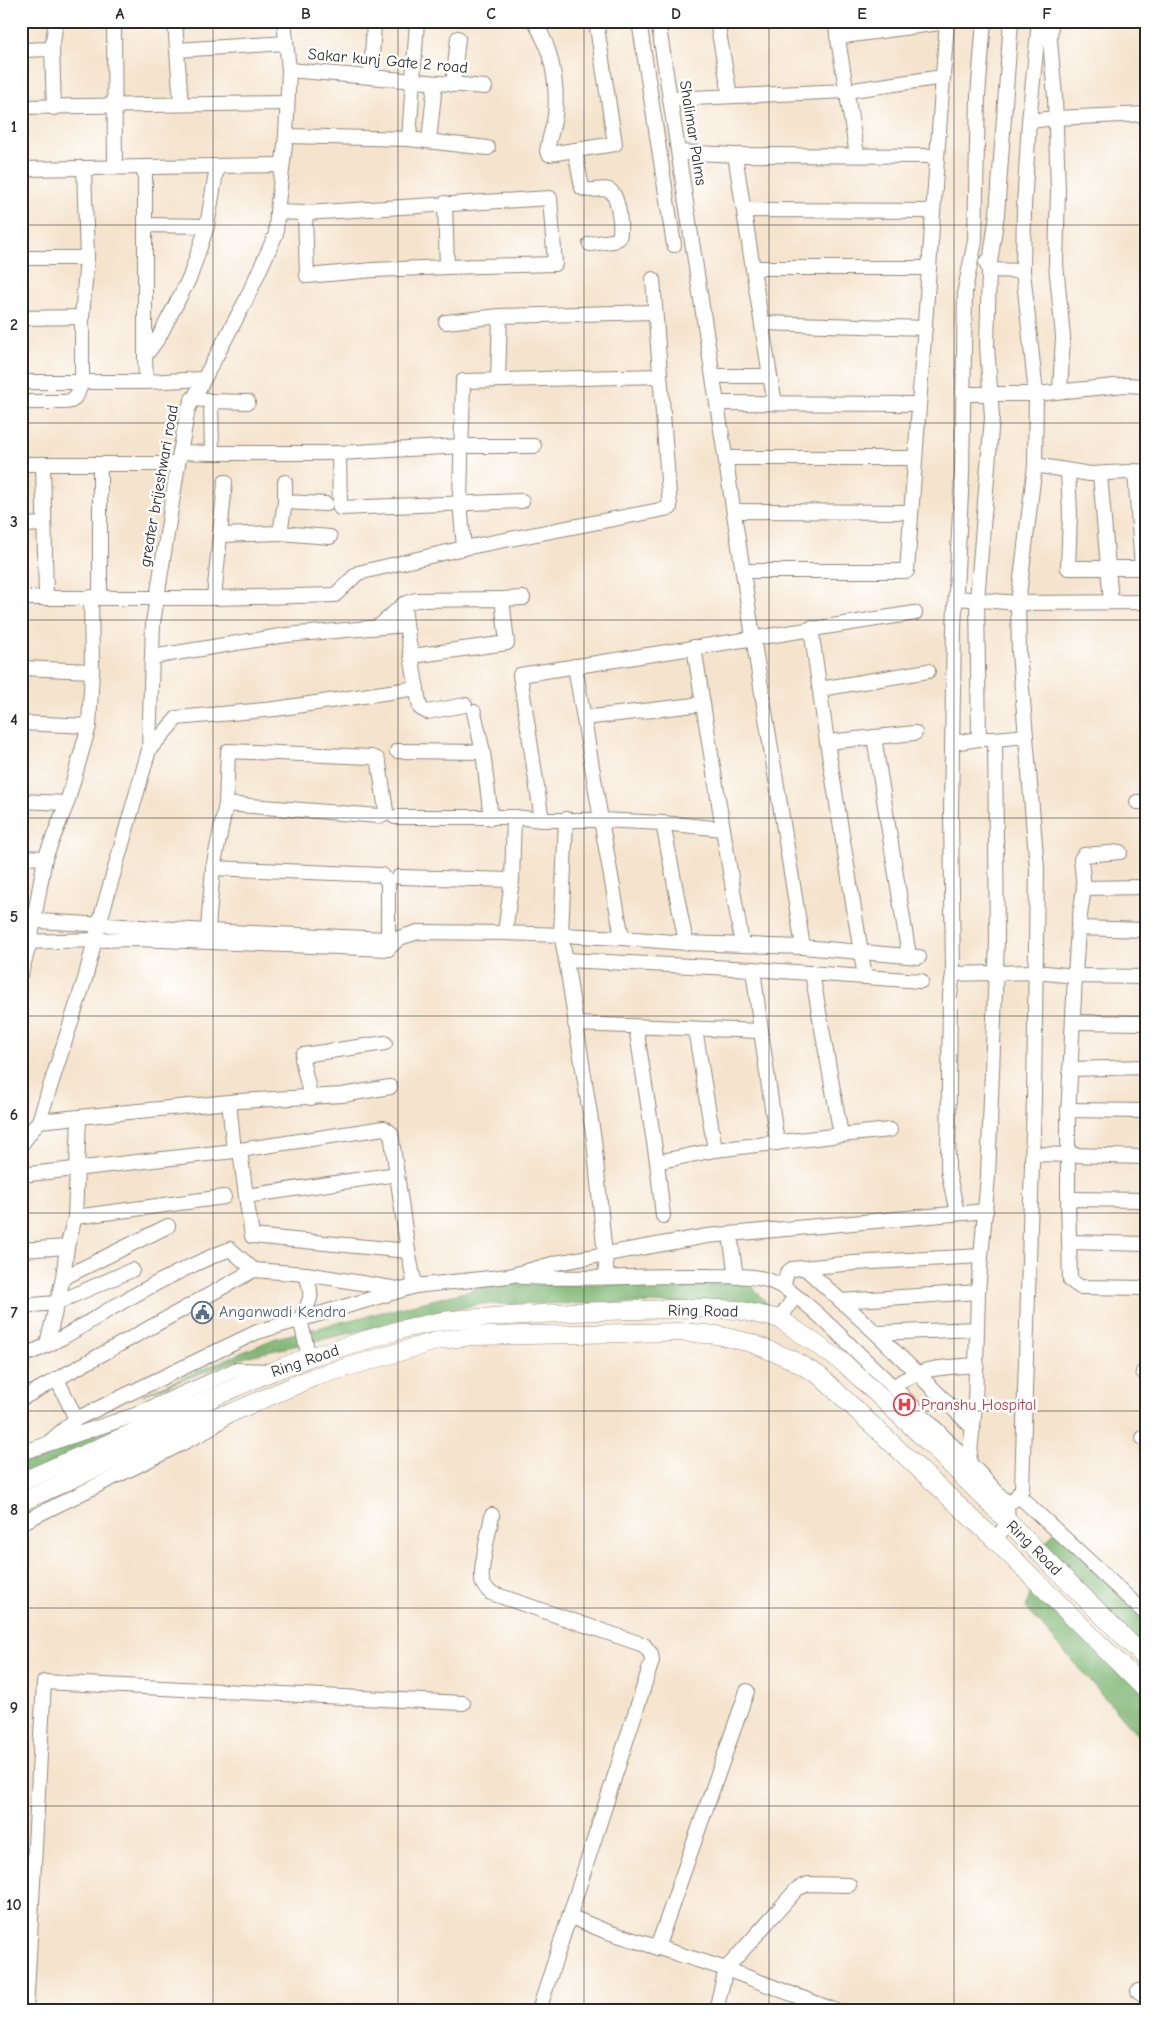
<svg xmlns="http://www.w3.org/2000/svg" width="1167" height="2031" viewBox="0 0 1167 2031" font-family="'Comic Neue',sans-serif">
<rect width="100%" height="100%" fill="#fff"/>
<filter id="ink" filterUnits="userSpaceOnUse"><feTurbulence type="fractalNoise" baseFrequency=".02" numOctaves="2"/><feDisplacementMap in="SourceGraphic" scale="10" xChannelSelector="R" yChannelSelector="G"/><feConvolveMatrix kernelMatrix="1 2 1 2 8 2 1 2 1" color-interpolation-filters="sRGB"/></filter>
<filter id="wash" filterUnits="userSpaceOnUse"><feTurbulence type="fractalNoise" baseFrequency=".0096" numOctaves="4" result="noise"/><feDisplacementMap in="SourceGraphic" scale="20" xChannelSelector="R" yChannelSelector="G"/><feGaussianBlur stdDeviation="1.12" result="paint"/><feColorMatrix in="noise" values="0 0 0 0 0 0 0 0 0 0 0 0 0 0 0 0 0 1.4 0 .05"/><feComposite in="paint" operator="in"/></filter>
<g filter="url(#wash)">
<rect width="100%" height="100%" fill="#f5e4cd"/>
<g fill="#7eb572" stroke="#54704e">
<polygon points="749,1283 772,1309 687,1303 480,1304 249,1356 142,1395 276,1338 494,1285"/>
<polygon points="171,1409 21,1477 21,1461 42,1451"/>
<polygon points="1057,1529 1146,1614 1146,1659 1037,1552"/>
<polygon points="1034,1580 1146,1690 1146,1745 1026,1608"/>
</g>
</g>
<g filter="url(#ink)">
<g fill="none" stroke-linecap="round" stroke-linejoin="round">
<defs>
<g id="minor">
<polyline points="114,21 115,167"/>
<polyline points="175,21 177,50"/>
<path d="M534,21C552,48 558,84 555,116C553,128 549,139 547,151L549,154L615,144L596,21"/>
<polyline points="639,21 674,245"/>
<polyline points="658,21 753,637 803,947 686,943"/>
<polyline points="717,21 730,96"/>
<polyline points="835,21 857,155"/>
<polyline points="984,21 978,96 975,241 965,290 962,474 954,628 951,813 953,974 1036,972 1075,976 1078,928 1084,888 1146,887"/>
<polyline points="1051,21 1050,40 1055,97 1058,191 1056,264 1063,337 1060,391"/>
<polyline points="837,37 947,22"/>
<polyline points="21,50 52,49"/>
<polyline points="289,70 485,87"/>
<polyline points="371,76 374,21"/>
<polyline points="453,85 458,38"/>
<polyline points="670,99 846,91 943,77"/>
<polyline points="181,104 177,50 286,43"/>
<polyline points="21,107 286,103"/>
<polyline points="54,108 52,49 56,21"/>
<polyline points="1029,121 1056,118 1146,114"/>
<polyline points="286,136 409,139 417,21"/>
<polyline points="409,139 488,148"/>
<polyline points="429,141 435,84"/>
<path d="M575,150L582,188C591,193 600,187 609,190C619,194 622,229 619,238L613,241L590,244"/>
<polyline points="679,152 735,155 770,376"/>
<polyline points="735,155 937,156"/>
<polyline points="21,169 282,165"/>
<polyline points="744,210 933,211"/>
<polyline points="277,212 305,213 550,198 555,264 447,267"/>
<polyline points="305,213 307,276 373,270 447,267 445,203"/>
<polyline points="145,225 207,226"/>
<polyline points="21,258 87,258 84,168"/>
<polyline points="986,262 989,270 1023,271"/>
<polyline points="753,268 929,268"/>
<polyline points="21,318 82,317"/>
<polyline points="446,322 500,316"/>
<polyline points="762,323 925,328"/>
<polyline points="145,356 145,167"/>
<polyline points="713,376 770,376 775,403"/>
<polyline points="498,380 500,316 655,312"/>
<polyline points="21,382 146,382 203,379"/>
<polyline points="146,382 145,356 159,337 190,277 207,226 217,167"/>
<polyline points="963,394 1036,394 1125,385 1146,386"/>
<polyline points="210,401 248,402"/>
<polyline points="21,402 64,402 71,401 77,395 82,382 82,317 87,258"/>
<polyline points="717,403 919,404"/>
<polyline points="180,452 212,453 211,403 207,400 192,399"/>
<polyline points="212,453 339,453 340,508 522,501"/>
<polyline points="339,453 461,446 534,446"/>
<polyline points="726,458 915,458"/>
<polyline points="21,464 178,464"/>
<polyline points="43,465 46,598"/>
<polyline points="1035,465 1090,474 1146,471"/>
<polyline points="1068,471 1070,515 1068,568 1146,568"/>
<polyline points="1135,471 1142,568"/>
<polyline points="1100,474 1111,602"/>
<polyline points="285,502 326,504"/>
<polyline points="734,511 911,512"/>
<polyline points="21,525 44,524"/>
<polyline points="280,533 330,537"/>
<polyline points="221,535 280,533 285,502 285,482"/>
<polyline points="464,548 460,502 463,381 659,376"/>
<polyline points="743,571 907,571 947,21"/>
<polyline points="100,597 100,464"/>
<polyline points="21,598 214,598 225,482"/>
<polyline points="214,598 335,595 358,573 464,548 670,508 653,279"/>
<polyline points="957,598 1018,603 1146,602"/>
<polyline points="502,599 523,598"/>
<polyline points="406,625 420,708 427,712 465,705"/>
<polyline points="378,627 404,604"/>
<polyline points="811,628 827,742 865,977"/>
<polyline points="152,657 286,635 406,625 404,604 416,600 502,599 507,643 412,656"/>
<polyline points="21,668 92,671"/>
<polyline points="820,689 928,671"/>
<polyline points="474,712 483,752 491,818"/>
<polyline points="584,718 703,704 694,647"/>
<polyline points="21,723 89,726"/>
<polyline points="874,737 909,956"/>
<polyline points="995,739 1026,736"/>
<polyline points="827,742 915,733"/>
<polyline points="952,743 979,739"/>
<polyline points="149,750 177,718 275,709 417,688"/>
<polygon points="228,751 371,757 377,759 379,763 386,811 384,815 379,816 226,804"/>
<polyline points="397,751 483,752"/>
<polyline points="21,801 67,803"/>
<polyline points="1137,802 1146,802"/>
<polyline points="226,804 213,868 382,875 388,882 388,947"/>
<polyline points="395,817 514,817 542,820 520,675 915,613"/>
<polyline points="514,817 512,880 505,933 561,935 566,819"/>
<polyline points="542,820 601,820 575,666"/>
<polyline points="663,823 686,943 622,938 601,820 663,823 723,829 703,704"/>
<polyline points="723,829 742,944"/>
<polyline points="21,857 45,858"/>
<polyline points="399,877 512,880"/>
<polyline points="1084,888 1081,859 1084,855 1120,852"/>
<polyline points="21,920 208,931 387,939 393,943"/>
<polyline points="1078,928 1146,930"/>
<polyline points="207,940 213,868"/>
<polyline points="22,942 135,939 388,949"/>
<polyline points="803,947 919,957"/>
<polyline points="388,949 399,938 418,932 505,933"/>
<polyline points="566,960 753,969 921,981"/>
<polyline points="21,973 30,942 45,858 67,803 89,726 92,671 91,597"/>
<polyline points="953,974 950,995 948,1170 957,1213"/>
<polyline points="1146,977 1075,976 1068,1117 1068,1199 1070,1280 1080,1287 1146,1288"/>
<polyline points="1073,1022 1146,1023"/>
<polyline points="575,1024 761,1031 753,969"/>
<polyline points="636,1027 657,1162 715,1150"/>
<polyline points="695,1029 715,1150 841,1135 812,973"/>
<polyline points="761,1031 777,1143"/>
<polyline points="1070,1069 1146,1067"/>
<polyline points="311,1098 302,1060 303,1055 385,1043"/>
<polyline points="1068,1110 1146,1111"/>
<polyline points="39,1121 239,1101 342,1095 390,1087"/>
<polyline points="841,1135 890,1130"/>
<polyline points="21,1145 39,1121 85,979 99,924 149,750 153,623 178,464 188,409 245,302 276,234 277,212 286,136 289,70 284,21"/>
<polyline points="1033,1154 1146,1157"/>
<polyline points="657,1162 663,1216"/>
<polyline points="397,1174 246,1196 240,1150 377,1129 384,1128 391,1133 408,1251 415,1286"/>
<polyline points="21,1175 234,1151 229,1102"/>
<polyline points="246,1196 252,1236 408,1251"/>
<polyline points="1068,1199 1146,1200"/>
<polyline points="75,1217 224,1197"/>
<polyline points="730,1234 736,1277"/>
<polyline points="1069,1242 1146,1244"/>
<polyline points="21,1250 67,1247"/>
<polyline points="805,1268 876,1333 973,1428"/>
<path d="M306,1274C313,1296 312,1299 300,1319L309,1357"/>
<path d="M522,1277C584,1280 645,1275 707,1276C727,1277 749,1274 767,1280C795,1288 834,1330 855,1350C907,1400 959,1450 1007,1503"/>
<polyline points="607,1277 594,1140 566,960 561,935 622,938"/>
<polyline points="63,1278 168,1226"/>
<polyline points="783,1287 787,1273 792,1269 854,1263 981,1256"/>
<polyline points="841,1301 978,1292"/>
<polyline points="21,1306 56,1303 132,1270"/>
<polyline points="780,1319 795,1296"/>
<polyline points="876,1333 977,1329"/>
<polyline points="47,1344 63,1278 67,1247 75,1217 79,1118"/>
<path d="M21,1356C52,1346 82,1326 110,1309C148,1287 189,1265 230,1249L254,1270"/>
<polyline points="1143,1372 1146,1371"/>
<polyline points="57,1379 76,1419"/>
<path d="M893,1387C924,1365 941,1368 977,1365"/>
<polyline points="21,1399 254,1270 306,1274 398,1289"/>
<polyline points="1143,1438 1146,1438"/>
<polyline points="48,1443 76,1419 257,1332 402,1290 415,1286 509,1276 556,1263 707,1236 986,1211"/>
<polyline points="21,1453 135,1415 235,1370 270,1371"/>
<polyline points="969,1461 975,1406 978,1292 988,1176 997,941 995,739 979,739 977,600 992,417 987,346 989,270 997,214 1011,21"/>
<polyline points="1018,1495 1146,1614"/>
<path d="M492,1515C490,1529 478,1573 483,1584C485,1588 488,1590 491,1593L644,1645L651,1654L652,1661L539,2010"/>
<polyline points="21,1523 171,1449 208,1430 229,1415"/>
<polyline points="995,1540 1008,1523 1007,1503 1014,1500 1022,1489 1034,1099 1037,868 1019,653 1018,603 1035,465 1036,394 1023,271 1024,207 1029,121 1039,21"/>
<polyline points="569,1916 605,1931 726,1969 834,2010"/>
<polyline points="657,1948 747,1691"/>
<polyline points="1138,1991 1146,1996"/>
<polyline points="26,2010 44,1682 463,1703"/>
<polyline points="716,2010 726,1969 797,1889 808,1884 849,1885"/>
</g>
<g id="major">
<polyline points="21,1482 273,1371 309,1357 403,1329 442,1321 462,1319 573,1312 703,1308 738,1310 780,1319 845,1364 929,1443 1146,1659"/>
<polyline points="21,1502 204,1419 231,1413 314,1377 440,1340 472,1336 680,1332 717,1335 751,1343 791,1359 820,1376 995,1540 1146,1690"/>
</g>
</defs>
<use href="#minor" stroke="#90887c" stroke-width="16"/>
<use href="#major" stroke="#90887c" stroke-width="19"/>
<use href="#minor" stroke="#fff" stroke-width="14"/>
<use href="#major" stroke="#fff" stroke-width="18"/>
</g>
</g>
<path fill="none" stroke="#2b2b2b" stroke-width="1" stroke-opacity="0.55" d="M213,21V2010M398,21V2010M584,21V2010M769,21V2010M954,21V2010M21,225H1146M21,423H1146M21,620H1146M21,818H1146M21,1016H1146M21,1213H1146M21,1411H1146M21,1608H1146M21,1806H1146"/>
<defs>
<symbol id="civic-ring" viewBox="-11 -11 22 22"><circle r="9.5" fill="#fff" stroke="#5c6f8a" stroke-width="1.5"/><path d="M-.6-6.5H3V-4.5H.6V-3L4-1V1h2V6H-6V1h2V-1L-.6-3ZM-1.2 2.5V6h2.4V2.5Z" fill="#5c6f8a"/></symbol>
<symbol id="hospital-ring" viewBox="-11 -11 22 22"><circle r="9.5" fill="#fff" stroke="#e0444e" stroke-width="1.5"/><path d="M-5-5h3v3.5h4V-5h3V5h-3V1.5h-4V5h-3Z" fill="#e0444e"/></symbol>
</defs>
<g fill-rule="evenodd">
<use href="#civic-ring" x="190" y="1300" width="25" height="25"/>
<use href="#hospital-ring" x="892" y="1392" width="25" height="25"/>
</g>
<g text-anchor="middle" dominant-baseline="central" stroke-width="5" stroke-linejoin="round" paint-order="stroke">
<g font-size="16" fill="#2b2b2b" stroke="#fff">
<text transform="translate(388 61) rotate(5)">Sakar kunj Gate 2 road</text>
<text transform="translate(693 133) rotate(81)">Shalimar Palms</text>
<text transform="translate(159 486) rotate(-80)">greater brijeshwari road</text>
<text transform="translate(703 1311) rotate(1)">Ring Road</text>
<text transform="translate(305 1361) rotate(-19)">Ring Road</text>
<text transform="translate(1034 1548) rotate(45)">Ring Road</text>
</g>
<g font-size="16" fill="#4e5e75" stroke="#fff" text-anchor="start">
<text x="219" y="1312">Anganwadi Kendra</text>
</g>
<g font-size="16" fill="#be3a42" stroke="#fff" text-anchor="start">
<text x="921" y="1405">Pranshu Hospital</text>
</g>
</g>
<rect width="1167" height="2031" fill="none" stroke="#fff" stroke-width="55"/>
<rect x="28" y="28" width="1112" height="1976" fill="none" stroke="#2b2b2b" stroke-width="2"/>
<g font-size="16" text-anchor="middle" font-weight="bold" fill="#2b2b2b">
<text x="120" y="19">A</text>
<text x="306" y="19">B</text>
<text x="491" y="19">C</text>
<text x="676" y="19">D</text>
<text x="862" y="19">E</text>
<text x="1047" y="19">F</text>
<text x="14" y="132">1</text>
<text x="14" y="330">2</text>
<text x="14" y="527">3</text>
<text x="14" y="725">4</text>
<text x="14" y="922">5</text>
<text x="14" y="1120">6</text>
<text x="14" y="1318">7</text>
<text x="14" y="1515">8</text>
<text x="14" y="1713">9</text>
<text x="14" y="1910">10</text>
</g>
</svg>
